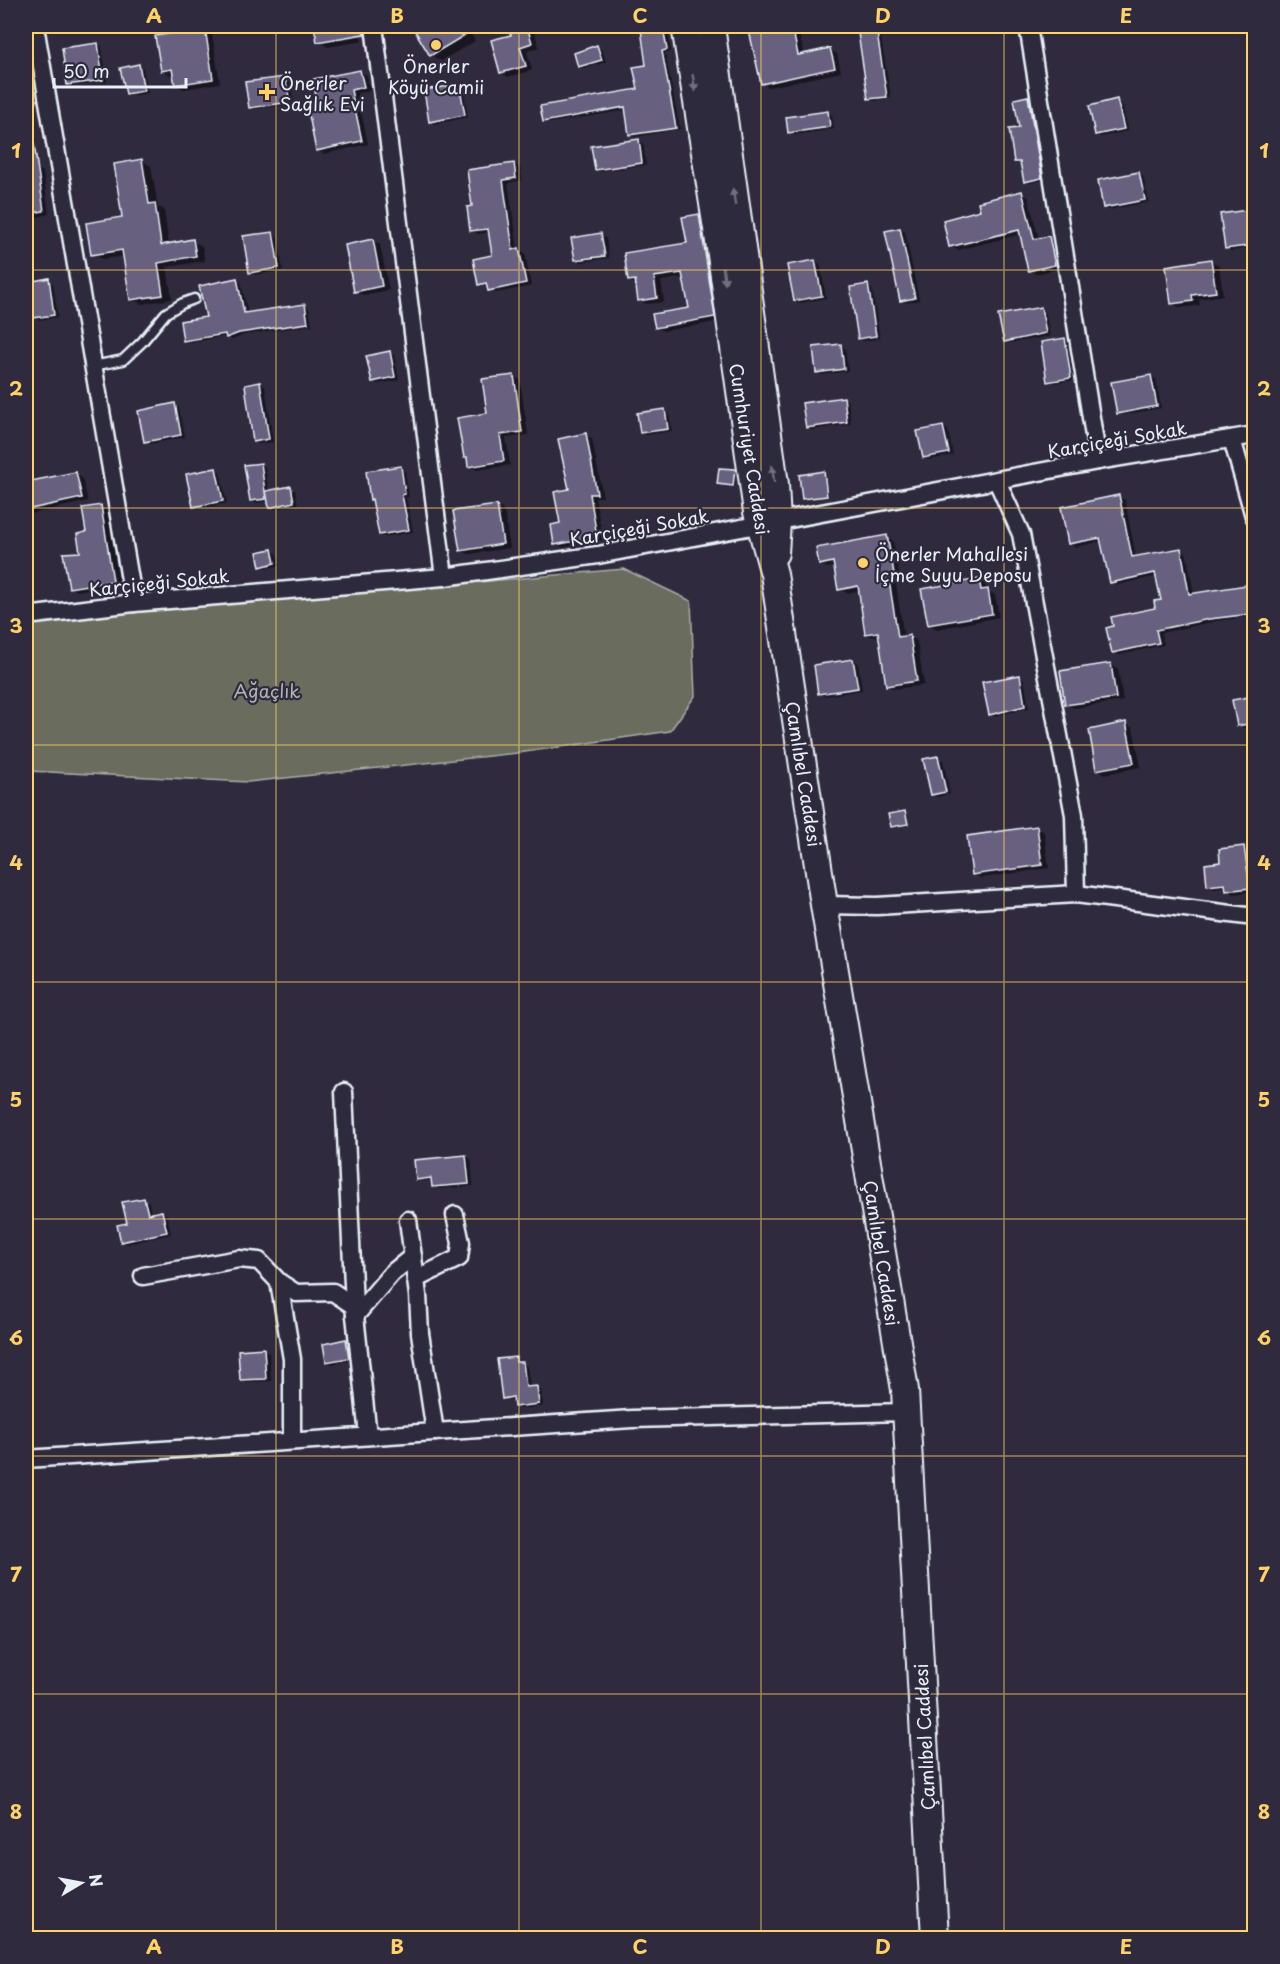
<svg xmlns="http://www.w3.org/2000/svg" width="1280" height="1964" viewBox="0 0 1280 1964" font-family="'Playpen Sans',sans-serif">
<rect width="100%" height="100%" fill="#2f2a3d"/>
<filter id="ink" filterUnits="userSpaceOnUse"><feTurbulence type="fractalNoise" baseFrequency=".0167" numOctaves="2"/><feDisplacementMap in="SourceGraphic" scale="12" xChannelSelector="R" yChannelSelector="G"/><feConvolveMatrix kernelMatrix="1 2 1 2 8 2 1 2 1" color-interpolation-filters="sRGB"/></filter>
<g filter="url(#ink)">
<polygon fill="#6a6c5d" stroke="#a9aeaa" stroke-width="1.5" points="624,569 691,601 695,696 670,731 518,753 248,782 29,771 26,741 26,622"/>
<g fill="#0007">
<polygon points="315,26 359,26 362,41 328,47 318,41"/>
<polygon points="428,26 466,26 475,41 441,61 431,55 417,32"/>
<polygon points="510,26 533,26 539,47 527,51 532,70 508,77 501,72 513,36"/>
<polygon points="650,26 667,26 671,52 665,53 680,129 635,137 631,134 627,110 549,123 544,121 639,90 648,66"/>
<polygon points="742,26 818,26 798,29 804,55 830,50 837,54 841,72 769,87 762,83 752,34 743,30"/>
<polygon points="858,26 875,26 875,35 881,38 891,98 874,101 869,98"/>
<polygon points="1067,26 1104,26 1073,31"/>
<polygon points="204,29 212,34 220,83 184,89 176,84 175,74 170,75 162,70"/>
<polygon points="97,44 102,47 107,82 73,86 68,84"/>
<polygon points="597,47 602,50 606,62 584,69 579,66"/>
<polygon points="26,66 31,91 26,92"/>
<polygon points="139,66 143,68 148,93 132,96 127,93"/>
<polygon points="360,72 367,75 370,91 357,93 368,144 324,154 318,150 319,104"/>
<polygon points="285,78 290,81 294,104 255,109 250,107"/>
<polygon points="456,86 464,93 468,117 435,124 430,121"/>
<polygon points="1028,98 1032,100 1045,180 1029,183 1026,181 1022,163 1015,162"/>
<polygon points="1117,101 1122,104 1128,131 1101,137 1096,134"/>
<polygon points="827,113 832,115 834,129 794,135 790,132"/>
<polygon points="638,140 643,143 646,165 601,171 596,169"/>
<polygon points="26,147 37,168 43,172 49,214 26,220 30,246 26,247"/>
<polygon points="142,161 151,166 158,207 164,210 169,245 193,241 202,246 205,261 167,267 172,299 141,304 132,299 125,256 102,259 93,254 124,219"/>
<polygon points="514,164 520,168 522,180 508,183 518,249 525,253 531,286 495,293 489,290 489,287 480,284 494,256 490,232 478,234 472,230 474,207"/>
<polygon points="1138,174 1143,176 1149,202 1109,210 1105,207"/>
<polygon points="1021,193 1028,197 1039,240 1049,238 1056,242 1061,268 1036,274 1029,270 1021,234 958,250 951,246 982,211"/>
<polygon points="1253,210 1254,247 1231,251 1227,248"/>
<polygon points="699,216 706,220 721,321 663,331 656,327 691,309 685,277 661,281 664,302 647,304 639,300 637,285 630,281 688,244"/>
<polygon points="900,229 905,232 919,300 906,303 901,300"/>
<polygon points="272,233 277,236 283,270 255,275 251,272"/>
<polygon points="601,235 606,238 609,258 581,262 576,259"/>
<polygon points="373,240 380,245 389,290 363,295 355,291"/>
<polygon points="815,261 820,264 826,298 800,303 795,300"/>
<polygon points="1211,261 1219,265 1223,295 1199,299 1200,305 1180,308 1173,303"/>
<polygon points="49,280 53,283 58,317 39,320 35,317"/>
<polygon points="236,280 241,282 248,314 305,306 309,308 312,325 244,335 232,340 227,336 189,343 185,340 207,318"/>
<polygon points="868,286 870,287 867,287 875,339 864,341 859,338 852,288"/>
<polygon points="870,287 872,289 880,339 878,339"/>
<polygon points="1041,308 1045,311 1050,336 1010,343 1005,341"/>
<polygon points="1064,340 1069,343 1075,380 1053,383 1048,381"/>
<polygon points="840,345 845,348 848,371 822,375 817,372"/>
<polygon points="389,352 394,355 399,380 378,384 373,381"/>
<polygon points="513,376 520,380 528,435 506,438 510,465 476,470 470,466 468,459 465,457"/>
<polygon points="1151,376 1156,379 1161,408 1123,415 1118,413"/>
<polygon points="260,384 265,386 273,442 259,444 255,441"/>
<polygon points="843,398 848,401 851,424 812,430 807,427"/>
<polygon points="174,405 179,408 185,437 150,444 146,441"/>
<polygon points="665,411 669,413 672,431 646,435 641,432"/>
<polygon points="943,427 948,430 953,455 929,460 924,457"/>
<polygon points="585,435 592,439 603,497 595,497 603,540 562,548 556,544"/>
<polygon points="261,464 265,467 269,492 291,487 295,490 298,504 274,509 270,507 269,501 256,503 251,500"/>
<polygon points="400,468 405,471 409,497 406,497 413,532 385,537 380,535"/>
<polygon points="216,469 220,472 227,503 199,509 194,506"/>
<polygon points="734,471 736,472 735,486 721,484"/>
<polygon points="824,473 825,474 829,496 804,498"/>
<polygon points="76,474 82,478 88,501 26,515 26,483"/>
<polygon points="1119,497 1125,500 1136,558 1180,549 1186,552 1194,594 1246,586 1251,589 1254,616 1216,621 1161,633 1164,645 1119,655 1113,652 1157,609 1163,601 1158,576 1117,585 1111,582 1102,541 1075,547 1070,543"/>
<polygon points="497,506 504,511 510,548 469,554 461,550"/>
<polygon points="100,507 108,511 119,584 77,591 70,587 88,534"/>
<polygon points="886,537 893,541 901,583 896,584 904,638 910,637 917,641 924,685 894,689 887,685 880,636 873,637 866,633 860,590 847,593 840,589 836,566 827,568 820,564"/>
<polygon points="272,551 277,553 279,566 266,568 261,566"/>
<polygon points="979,580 986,585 988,591 995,595 999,617 937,629 929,624"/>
<polygon points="853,660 858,663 862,690 825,696 820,693"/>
<polygon points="1111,665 1118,669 1123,701 1074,708 1066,704"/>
<polygon points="1020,677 1024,679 1029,708 994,716 990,714"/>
<polygon points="1254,697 1254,726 1244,728 1239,725 1234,701"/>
<polygon points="1126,724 1133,728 1141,767 1105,774 1098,769"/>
<polygon points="938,757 940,759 937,759 945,795 937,797 932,794 925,760"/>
<polygon points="940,759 943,760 950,794 948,795"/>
<polygon points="905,812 909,824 892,826"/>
<polygon points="1036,827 1044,832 1049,868 981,878 973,874"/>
<polygon points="1244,848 1250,851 1251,859 1254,858 1254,891 1234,894 1228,890 1227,887 1215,889 1209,885 1222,864"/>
<polygon points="466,1157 471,1159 473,1186 439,1189 434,1187 433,1180 422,1181 418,1179"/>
<polygon points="144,1199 149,1202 151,1215 162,1212 167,1215 171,1234 127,1244 122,1241 128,1224"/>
<polygon points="345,1341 350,1344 353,1360 332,1364 327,1361"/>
<polygon points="264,1350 269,1353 271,1381 246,1382 241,1379"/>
<polygon points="515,1358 520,1361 520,1363 527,1366 530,1388 536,1387 541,1390 543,1406 520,1409 515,1406 514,1400 508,1400 503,1398"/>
</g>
<g fill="#68617f" stroke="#e8f1f8" stroke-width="1.5">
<polygon points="314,26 364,26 364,34 317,42"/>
<polygon points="425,26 460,26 465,35 430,56 415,31"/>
<polygon points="508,26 527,26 532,43 520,47 526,66 500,73 491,40 511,35"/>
<polygon points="663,26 667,50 662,51 676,128 629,135 625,107 543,122 540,106 638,89 633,67 646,65 641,29"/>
<polygon points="748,26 792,26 798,55 830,48 835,68 761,84"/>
<polygon points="857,26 871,26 871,34 877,33 887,97 868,99"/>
<polygon points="205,28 213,79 175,85 172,69 161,71 155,36"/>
<polygon points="98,43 103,80 67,85 62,48"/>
<polygon points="597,45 602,60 578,67 574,53"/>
<polygon points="139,64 144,91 126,94 120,68"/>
<polygon points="360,70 364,87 351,90 362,141 316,151 307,105 317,103 313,79"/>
<polygon points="285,77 290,102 249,108 245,82"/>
<polygon points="456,85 457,89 460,88 465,115 429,122 424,90"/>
<polygon points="1028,96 1042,178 1024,182 1020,162 1014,162 1009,129 1019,128 1014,99"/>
<polygon points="1117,99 1124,129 1095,135 1089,106"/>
<polygon points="828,111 830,127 788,133 786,117"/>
<polygon points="639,139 642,163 595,170 591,146"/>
<polygon points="34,144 44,211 26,214 26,145"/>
<polygon points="142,159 149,204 155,203 161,245 193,239 196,256 158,263 163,295 130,300 122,250 91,255 86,223 122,217 114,164"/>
<polygon points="514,163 516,178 503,180 513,250 519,248 526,283 488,291 486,283 478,285 473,259 492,255 488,229 470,231 467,207 472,206 467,170"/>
<polygon points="1139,172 1145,200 1103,208 1098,180"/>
<polygon points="1022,191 1034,239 1049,236 1055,265 1028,271 1019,230 949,247 943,220 980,210 978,202"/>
<polygon points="1254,209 1254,245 1225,249 1220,214"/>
<polygon points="699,214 715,317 655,328 652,314 689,308 682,273 654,277 657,298 638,301 635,280 628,281 624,253 687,243 682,217"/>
<polygon points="900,228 915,298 900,301 885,231"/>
<polygon points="273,232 279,268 249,273 243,236"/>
<polygon points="601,233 605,256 575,260 571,238"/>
<polygon points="373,239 382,286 354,292 345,245"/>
<polygon points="1211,259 1216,292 1192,295 1193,301 1171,304 1166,266"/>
<polygon points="815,260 822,296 794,301 787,265"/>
<polygon points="49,278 54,315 33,318 28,282"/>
<polygon points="237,278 244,313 305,304 308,323 239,333 226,338 225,334 183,341 180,321 206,317 199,286"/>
<polygon points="868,284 876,336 858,339 850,287"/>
<polygon points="1041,307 1046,333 1004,342 998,315"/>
<polygon points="1065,338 1071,378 1047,382 1041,342"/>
<polygon points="841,344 844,369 816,373 813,347"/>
<polygon points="390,351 395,377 372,382 366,356"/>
<polygon points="514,375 522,432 500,435 504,461 468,467 467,457 464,458 457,418 487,413 482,379"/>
<polygon points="1151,375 1157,406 1117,414 1111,382"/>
<polygon points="260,382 269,439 253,442 245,385"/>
<polygon points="844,397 847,422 806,428 802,403"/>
<polygon points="175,403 181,435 144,442 138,411"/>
<polygon points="665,409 668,429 640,433 637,413"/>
<polygon points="943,426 949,453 923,458 917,431"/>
<polygon points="586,433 597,494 590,494 597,537 554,545 551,525 560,523 554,492 569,489 558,439"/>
<polygon points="261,463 266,499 250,501 244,465"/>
<polygon points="401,466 405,494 402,495 409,530 379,535 372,499 370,500 366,471"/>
<polygon points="216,468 223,501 193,507 186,474"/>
<polygon points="719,468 735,469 733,486 717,484"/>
<polygon points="824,471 827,496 802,499 799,475"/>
<polygon points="76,472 82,498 26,510 26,482"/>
<polygon points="291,486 294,502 269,508 266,491"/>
<polygon points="1119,495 1132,557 1181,548 1189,594 1246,585 1251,614 1209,619 1156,630 1159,643 1112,653 1106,628 1113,626 1111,617 1155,608 1154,601 1161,600 1155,573 1110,583 1100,538 1068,544 1061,507"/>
<polygon points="101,505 113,581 69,588 63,553 80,552 77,534 86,532 82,508"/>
<polygon points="497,505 503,544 460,551 453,511"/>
<polygon points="887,535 895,579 889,580 898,637 910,635 917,681 886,686 878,632 865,634 858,586 838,590 833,562 819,565 816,548"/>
<polygon points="272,549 275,563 260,567 257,552"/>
<polygon points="979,579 981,590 988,589 992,614 928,625 921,589"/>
<polygon points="853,659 858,688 818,694 814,665"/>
<polygon points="1111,663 1116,698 1065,705 1060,671"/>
<polygon points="1020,675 1025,706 989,715 982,682"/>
<polygon points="1254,696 1254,723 1237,726 1232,700"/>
<polygon points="1126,722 1134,763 1096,770 1089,730"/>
<polygon points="938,756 946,792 931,795 923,759"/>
<polygon points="905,811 908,824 891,827 888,814"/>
<polygon points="1037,826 1042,865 972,875 967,836"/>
<polygon points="1244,846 1250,888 1226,891 1225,884 1207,886 1205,864 1220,862 1219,849"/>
<polygon points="466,1155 469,1184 432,1187 431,1178 416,1180 414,1160"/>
<polygon points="144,1198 148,1214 162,1211 167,1232 121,1242 117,1225 127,1223 122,1202"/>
<polygon points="346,1339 349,1358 326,1362 323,1344"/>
<polygon points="264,1348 266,1379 240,1380 238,1350"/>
<polygon points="516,1357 516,1362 523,1362 526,1387 537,1386 539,1404 514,1407 513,1397 502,1399 497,1359"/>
</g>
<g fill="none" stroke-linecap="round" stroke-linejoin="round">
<defs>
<polyline id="service" points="93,366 123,360 142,342 166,313 183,303 194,299"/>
<g id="minor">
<polyline points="35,26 134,603"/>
<polyline points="374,26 444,577"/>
<polyline points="1028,26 1098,461"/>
<polyline points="1232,439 1254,516"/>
<polyline points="997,481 1021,534 1074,815 1076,894"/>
<polyline points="26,616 134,603 444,577 598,555 1098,461 1254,435"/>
<polyline points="824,905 877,906 1076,894 1254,917"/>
<polyline points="344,1092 354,1306 368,1436"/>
<polyline points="408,1220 418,1295 420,1333 435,1432"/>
<polyline points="143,1276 239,1259 259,1261 279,1282 296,1293 333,1292 354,1306"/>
<polyline points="416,1279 459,1258 461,1243 455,1215"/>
<polyline points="279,1282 292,1359 292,1441"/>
<polyline points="355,1316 392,1273 413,1256"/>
<polyline points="26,1459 632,1419 906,1412"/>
</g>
<g id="primary">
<polyline points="685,26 720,248 757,512 774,574 824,905 905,1390 935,1938"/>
<polyline points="711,26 775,484 777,522 775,553"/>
</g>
</defs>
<use href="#service" stroke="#e8f1f8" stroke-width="13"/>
<use href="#minor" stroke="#e8f1f8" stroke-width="21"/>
<use href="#primary" stroke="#e8f1f8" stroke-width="30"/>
<use href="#service" stroke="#2f2a3d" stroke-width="8"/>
<use href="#minor" stroke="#2f2a3d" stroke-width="16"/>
<use href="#primary" stroke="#2f2a3d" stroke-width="26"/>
</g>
<defs><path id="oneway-solid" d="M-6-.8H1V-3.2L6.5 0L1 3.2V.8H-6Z" transform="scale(1.5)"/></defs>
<g fill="#70707e">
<use href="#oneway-solid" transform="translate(694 83) rotate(81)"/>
<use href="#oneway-solid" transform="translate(734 197) rotate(-98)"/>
<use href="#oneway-solid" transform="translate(724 276) rotate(82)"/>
<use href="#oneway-solid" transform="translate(773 474) rotate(-98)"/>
</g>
</g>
<path fill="none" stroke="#ffd166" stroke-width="1.5" stroke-opacity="0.55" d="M276,26V1938M519,26V1938M761,26V1938M1004,26V1938M26,270H1254M26,508H1254M26,745H1254M26,982H1254M26,1219H1254M26,1456H1254M26,1694H1254"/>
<g fill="#ffd166" stroke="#2f2a3d" stroke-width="2">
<circle cx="436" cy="45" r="6"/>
<path d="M264 83h6v6h6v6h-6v6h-6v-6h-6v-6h6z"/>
<circle cx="863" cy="563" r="6"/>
</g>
<g text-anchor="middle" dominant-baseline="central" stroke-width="4.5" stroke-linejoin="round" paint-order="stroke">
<g font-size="18" fill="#e8f1f8" stroke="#2f2a3d" text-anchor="start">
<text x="436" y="65" text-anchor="middle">Önerler<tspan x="436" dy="21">Köyü Camii</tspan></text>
<text x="280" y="82">Önerler<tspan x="280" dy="21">Sağlık Evi</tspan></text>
<text x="875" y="553">Önerler Mahallesi<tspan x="875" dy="21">İçme Suyu Deposu</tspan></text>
</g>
<g font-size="18" fill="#e8f1f8" stroke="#2f2a3d">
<text transform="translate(1117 439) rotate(-10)">Karçiçeği Sokak</text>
<text transform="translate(750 449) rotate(81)">Cumhuriyet Caddesi</text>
<text transform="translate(639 527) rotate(-10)">Karçiçeği Sokak</text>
<text transform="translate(159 582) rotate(-6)">Karçiçeği Sokak</text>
<text transform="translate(804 774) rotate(81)">Çamlıbel Caddesi</text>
<text transform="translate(882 1253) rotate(81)">Çamlıbel Caddesi</text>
<text transform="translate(924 1737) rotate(-93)">Çamlıbel Caddesi</text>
</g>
<g font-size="18" fill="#afb5b2" stroke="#2f2a3d">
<text x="267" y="690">Ağaçlık</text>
</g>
</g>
<rect width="1280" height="1964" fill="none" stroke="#2f2a3d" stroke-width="66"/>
<g transform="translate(81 1883) rotate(80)" stroke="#2f2a3d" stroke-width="4.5" paint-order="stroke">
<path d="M0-4.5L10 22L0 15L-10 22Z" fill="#e8f1f8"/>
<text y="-9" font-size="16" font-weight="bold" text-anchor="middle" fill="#e8f1f8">N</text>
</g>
<path d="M54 78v9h132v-9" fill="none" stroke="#e8f1f8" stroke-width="3"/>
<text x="63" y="78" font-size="18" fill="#e8f1f8" stroke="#2f2a3d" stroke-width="4.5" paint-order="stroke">50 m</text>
<rect x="33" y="33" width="1214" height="1898" fill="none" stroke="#ffd166" stroke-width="2"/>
<g font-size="20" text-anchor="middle" font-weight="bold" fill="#ffd166">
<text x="154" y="23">A</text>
<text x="397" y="23">B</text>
<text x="640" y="23">C</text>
<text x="883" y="23">D</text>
<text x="1126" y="23">E</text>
<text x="16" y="158">1</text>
<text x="1264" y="158">1</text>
<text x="16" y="396">2</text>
<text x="1264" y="396">2</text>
<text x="16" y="633">3</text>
<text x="1264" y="633">3</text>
<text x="16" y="870">4</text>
<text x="1264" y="870">4</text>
<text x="16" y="1107">5</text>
<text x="1264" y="1107">5</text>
<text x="16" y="1345">6</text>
<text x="1264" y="1345">6</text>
<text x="16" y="1582">7</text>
<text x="1264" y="1582">7</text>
<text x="16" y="1819">8</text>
<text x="1264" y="1819">8</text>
<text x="154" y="1954">A</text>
<text x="397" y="1954">B</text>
<text x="640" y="1954">C</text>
<text x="883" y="1954">D</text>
<text x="1126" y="1954">E</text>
</g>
</svg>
